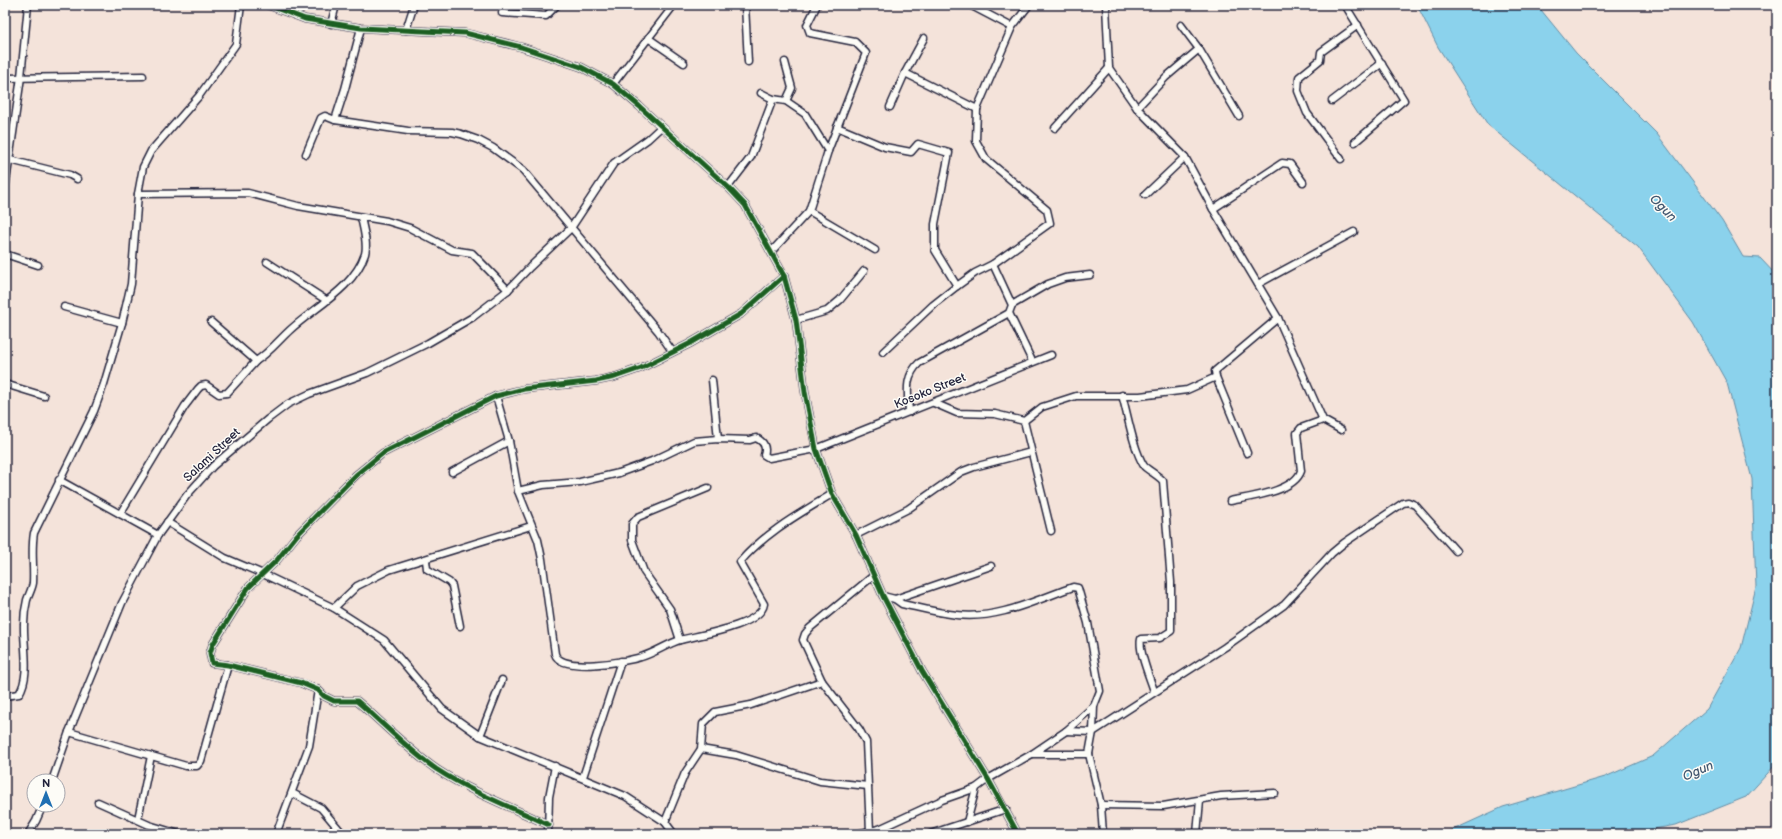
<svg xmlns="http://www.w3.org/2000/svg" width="1782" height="839" viewBox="0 0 1782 839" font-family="'Balsamiq Sans',sans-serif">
<rect width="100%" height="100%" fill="#f4e3da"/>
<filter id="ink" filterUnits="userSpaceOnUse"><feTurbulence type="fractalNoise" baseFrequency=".025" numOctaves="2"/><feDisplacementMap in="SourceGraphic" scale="8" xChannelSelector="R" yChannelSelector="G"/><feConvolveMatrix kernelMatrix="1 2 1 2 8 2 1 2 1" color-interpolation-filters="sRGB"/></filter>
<g filter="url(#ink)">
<polygon fill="#8bd2ec" stroke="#618ca5" points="1417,5 1537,5 1576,53 1657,134 1722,221 1743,257 1760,258 1777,276 1777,763 1746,797 1676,825 1625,834 1444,834 1503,807 1605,777 1653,756 1707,709 1741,648 1756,587 1752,479 1727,383 1693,322 1638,247 1488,125 1438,47"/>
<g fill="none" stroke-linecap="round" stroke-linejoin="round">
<defs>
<g id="street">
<polyline points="268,5 305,19 361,28 465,33 521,47 581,67 613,84 639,106 728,187 745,205 784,276 796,320 805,392 816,449 832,494 856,535 883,596 922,671 988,779 1018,834"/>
<polyline points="745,5 748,62"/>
<polyline points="970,5 1012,27"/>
<polyline points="1106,5 1109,68 1137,108 1185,157 1213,209 1278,318 1323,420 1341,430"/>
<polyline points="1345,5 1404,100 1355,142"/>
<polyline points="502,13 546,16 557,5"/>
<polyline points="331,24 336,5"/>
<polyline points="1181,25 1199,49 1239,116"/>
<polyline points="406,30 414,5"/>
<polyline points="648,38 684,63"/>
<polyline points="785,62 792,88 786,101"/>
<polyline points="905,73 977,109 1012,27 1029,5"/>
<polyline points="5,78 143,76"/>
<polyline points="613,84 674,5"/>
<polyline points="761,93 773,99 786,101 805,114 828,151"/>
<polyline points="1332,101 1382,63"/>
<polyline points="890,107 905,73 924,38"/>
<polyline points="1137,108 1166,77 1199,49"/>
<polyline points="335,120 345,89 361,28"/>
<polyline points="837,127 885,147 911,152 918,144 949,153 935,224 935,250 957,286 933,305 883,352"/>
<polyline points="1055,128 1109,68"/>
<polyline points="306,154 321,118 325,116 335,120 408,131 452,132 461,134 478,140 493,148 523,170 658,331 672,351"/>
<polyline points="1341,159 1307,113 1298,91 1299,77 1320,60 1321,52 1358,25"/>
<polyline points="10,160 70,175 77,179"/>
<polyline points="728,187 751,157 773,99"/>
<polyline points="5,189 21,77 28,5"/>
<polyline points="138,194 248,193 298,206 387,221 410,228 452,250 472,253 508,290"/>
<polyline points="1145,195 1185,157"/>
<polyline points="1213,209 1282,163 1290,164 1303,182"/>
<polyline points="809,211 875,250"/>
<polyline points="771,252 809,211 828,151 866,53 855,42 810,33 807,25 817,5"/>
<polyline points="5,254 38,265"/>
<polyline points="267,262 326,300"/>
<polyline points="993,264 1012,305"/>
<polyline points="1258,284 1354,232"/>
<polyline points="957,286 975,273 993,264 1050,223 1047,210 986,159 976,141 977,109"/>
<polyline points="64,307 122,323"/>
<polyline points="1009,313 1032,361"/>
<polyline points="796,320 827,311 840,300 864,271"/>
<polyline points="211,322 256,361"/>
<polyline points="712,380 718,439"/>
<polyline points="5,384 44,396"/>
<path d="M1122,395C1128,416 1133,448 1144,466C1146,469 1158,475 1163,481L1171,582V631L1160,638L1141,639C1138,651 1150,678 1154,691"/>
<path d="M496,396L509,441L518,491L538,540L542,559L555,654C561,673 625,662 641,657C655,653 667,644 680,640C699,635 761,626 764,604L740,562C766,532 799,514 832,494"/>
<polyline points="934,403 957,413 995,414 1024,421 1042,407 1076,396 1140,396 1187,390 1216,377"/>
<path d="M909,412C908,393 904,377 919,363L1009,313L1012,305L1048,284L1065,278L1090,275"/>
<polyline points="1024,421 1051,531"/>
<polyline points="1247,453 1216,377 1215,371 1278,318"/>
<polyline points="452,472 509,441"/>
<polyline points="59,480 158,535"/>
<path d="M518,491L543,485L580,482L619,473L652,461L694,441L718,439L750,440L756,438C763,441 767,447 764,455L769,458L816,449L1051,355"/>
<path d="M1230,501C1249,497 1294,492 1301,471L1297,433L1301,428L1323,420"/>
<path d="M120,514L185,406L198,389L201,386L206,385L219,394L227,393L256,361C269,353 279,340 290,330C315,307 354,288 365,254C368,243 363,228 361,217"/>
<polyline points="167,522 225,558 263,574 334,608 384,640 442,709 480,736 625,796 665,822 674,834"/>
<polyline points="856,535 908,509 961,472 974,467 1031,452"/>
<polyline points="426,560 427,569 449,582 452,586 460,626"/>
<path d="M883,596L895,599L902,604C920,608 938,613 957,615C997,620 1036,600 1073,587L1078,588L1088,623L1100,691L1094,706L1093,732L1089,754L1101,805L1103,834"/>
<polyline points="895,599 991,566"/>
<polyline points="334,608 357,586 389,570 531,526"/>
<polyline points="680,640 670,609 644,572 632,540 632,524 638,517 708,488"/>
<path d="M5,696L19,694C31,675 23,646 24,624C24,616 25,608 27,600C29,594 32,589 33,583C34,566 31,550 34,533L94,411L104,384L122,323L131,284L138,194L143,167L151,151L199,96L236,44L241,5"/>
<polyline points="1066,731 1093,732 1225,647 1284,605 1332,553 1344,543 1403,503 1408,502 1415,505 1456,551"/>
<polyline points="69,732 186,766 197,766 201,761 228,665"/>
<polyline points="480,736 502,680"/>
<polyline points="701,749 736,755 820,781 868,786"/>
<polyline points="1032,754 1089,754"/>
<polyline points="583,777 621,661"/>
<polyline points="52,781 69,732 122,603 158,535 187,495 213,466 268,419 288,404 309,394 367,373 428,343 473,317 508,290 530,267 571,228 614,163 648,139 661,127"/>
<polyline points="292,793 321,808 343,834"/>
<polyline points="98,802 149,825 179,834"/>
<polyline points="1101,805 1163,806 1221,796 1275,793"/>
<polyline points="138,819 151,756"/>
<polyline points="665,822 685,773 701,749 703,724 715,712 751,705 822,681"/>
<polyline points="967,822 976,788"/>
<path d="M549,825C511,807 471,792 436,769C407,749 384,724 357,701H334L324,696L318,690L301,683L228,665L212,663L210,653L213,644L248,588L277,560L297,535L356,475L383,453L496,396L524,389L596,381L615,377L641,368L689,344L741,314L784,276"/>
<polyline points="870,831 866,742 859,729 822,681 803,640 805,634 810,628 873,576"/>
<polyline points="28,834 36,821 43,805"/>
<polyline points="276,834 309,746 318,690"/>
<polyline points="548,834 549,797 555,766"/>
<polyline points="857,834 879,829 942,800 976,788 988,779 1032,754 1066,731 1094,706"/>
<polyline points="930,834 1006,809"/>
<polyline points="1197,834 1200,800"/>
</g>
</defs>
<use href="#street" stroke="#22223b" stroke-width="9"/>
<use href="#street" stroke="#fdfcf7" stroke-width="6"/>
<defs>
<g id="cycleway">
<polyline points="268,5 305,19 361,28 465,33 521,47 581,67 613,84 639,106 728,187 745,205 784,276 796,320 805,392 816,449 832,494 856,535 883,596 922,671 988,779 1018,834"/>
<path d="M549,825C511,807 471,792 436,769C407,749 384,724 357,701H334L324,696L318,690L301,683L228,665L212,663L210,653L213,644L248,588L277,560L297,535L356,475L383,453L496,396L524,389L596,381L615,377L641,368L689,344L741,314L784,276"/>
</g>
</defs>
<use href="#cycleway" stroke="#fdfcf7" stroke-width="8"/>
<use href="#cycleway" stroke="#1b5e20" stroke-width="5"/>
</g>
</g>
<g text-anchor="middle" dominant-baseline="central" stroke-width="3" stroke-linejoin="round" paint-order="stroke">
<g font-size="12" fill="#22223b" stroke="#fdfcf7">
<text transform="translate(930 391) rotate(-22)">Kosoko Street</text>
<text transform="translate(212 455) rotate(-43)">Salami Street</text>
</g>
<g font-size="13" font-style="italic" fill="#425770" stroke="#fdfcf7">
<text transform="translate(1663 208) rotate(46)">Ogun</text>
<text transform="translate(1698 771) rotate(-23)">Ogun</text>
</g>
</g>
<rect width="1782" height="839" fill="none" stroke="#fdfcf7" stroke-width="20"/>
<rect x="10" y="10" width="1762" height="819" fill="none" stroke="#22223b" stroke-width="1.5" filter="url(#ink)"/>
<g transform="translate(46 793)"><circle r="19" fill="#fdfcf7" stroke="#a5a5ac"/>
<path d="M0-3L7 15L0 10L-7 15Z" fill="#1f6fb2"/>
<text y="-6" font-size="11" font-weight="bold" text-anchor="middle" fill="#22223b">N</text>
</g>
</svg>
